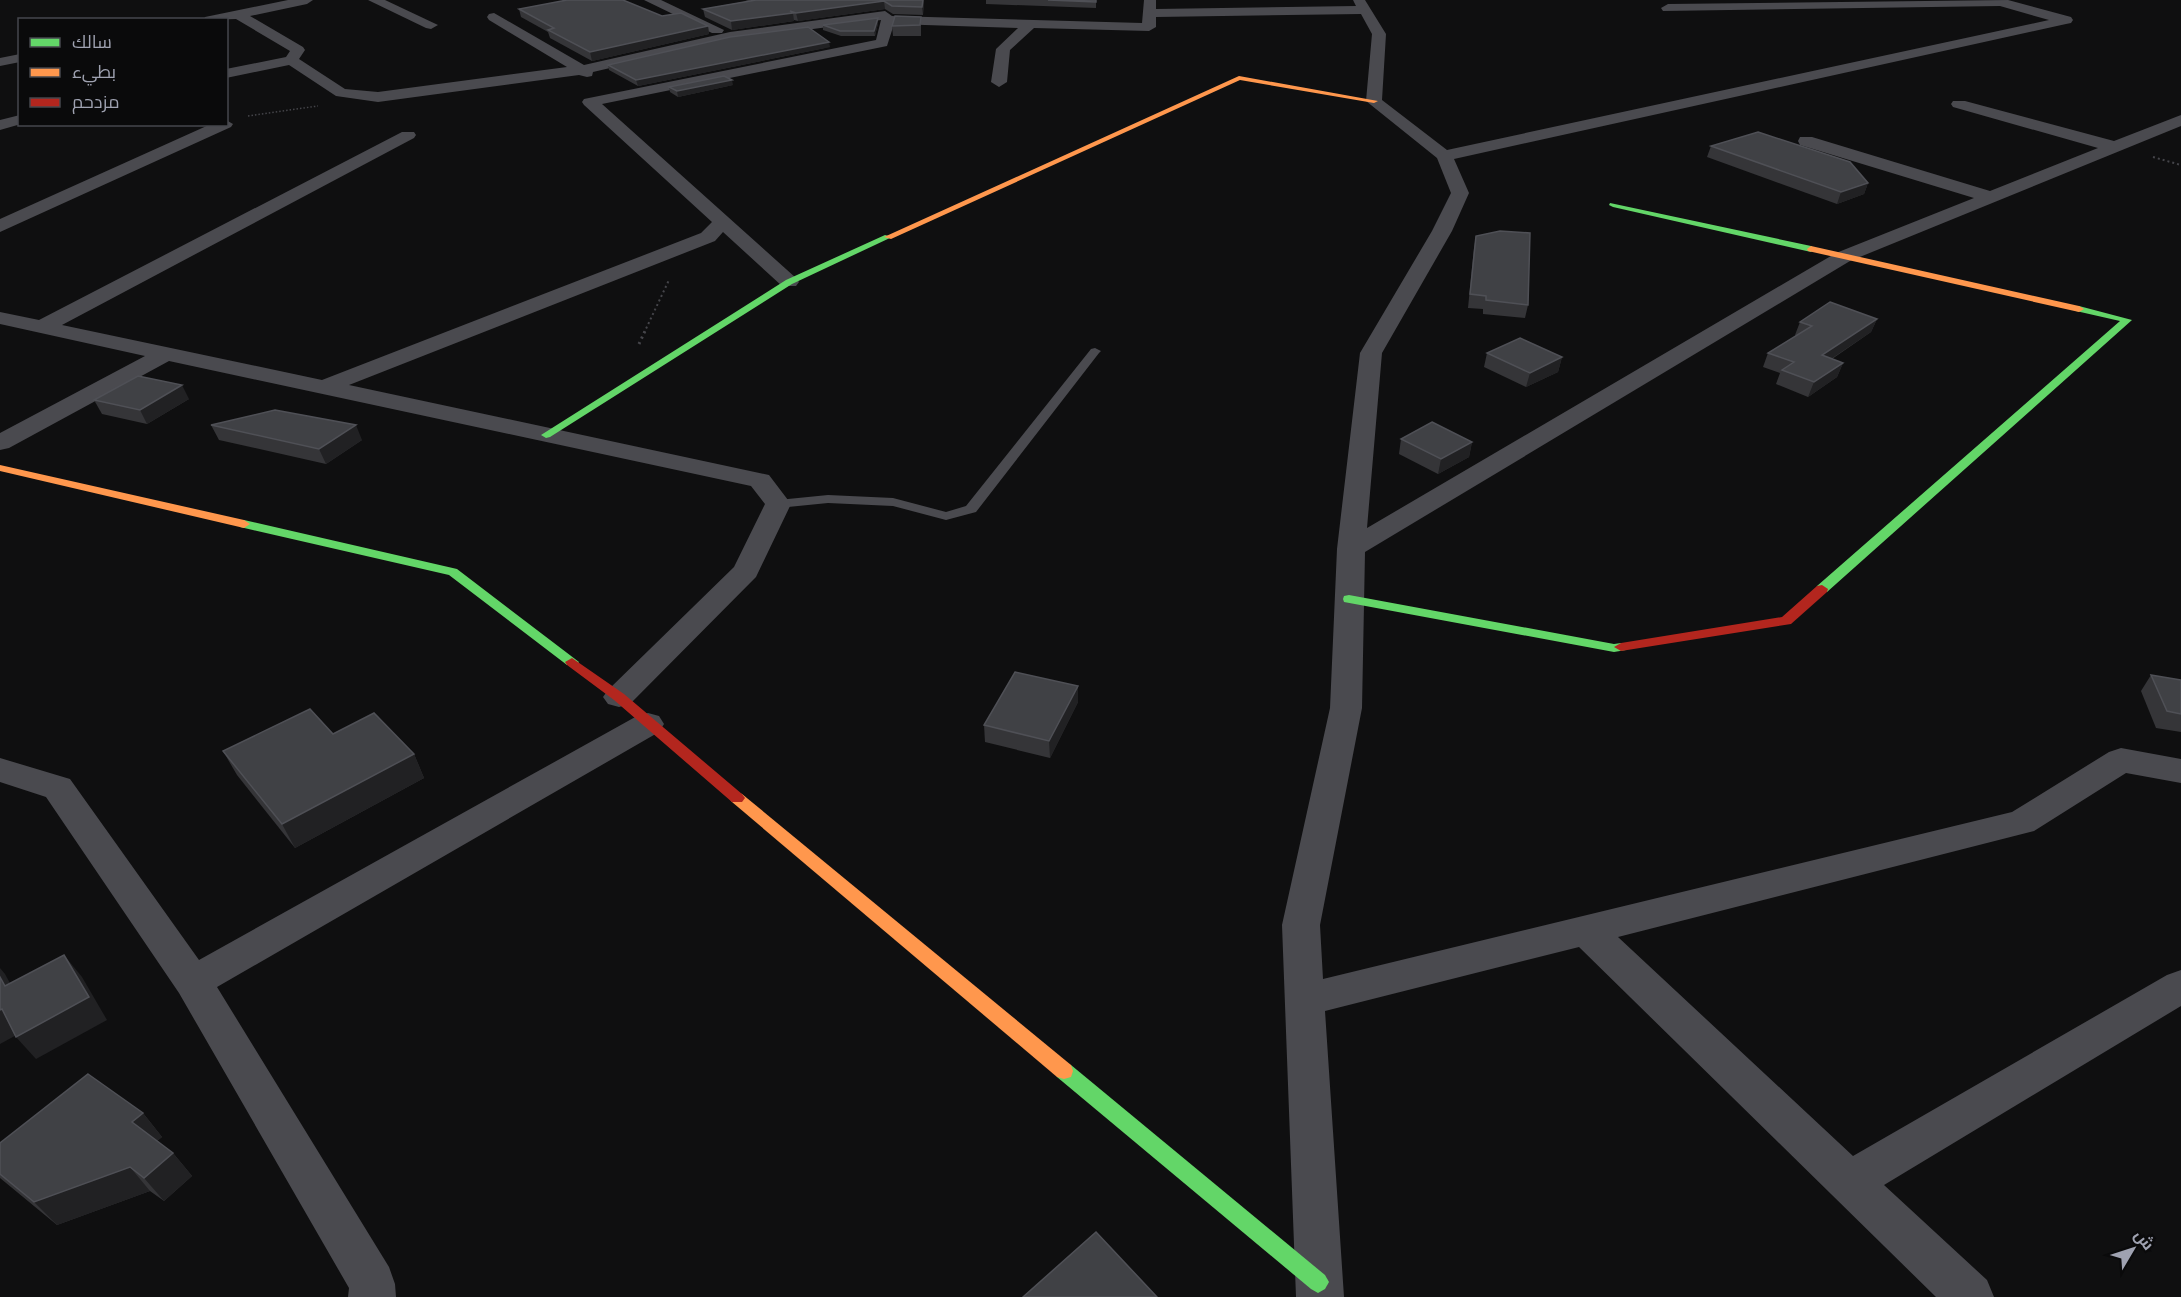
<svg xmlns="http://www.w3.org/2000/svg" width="2181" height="1297" viewBox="0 0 2181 1297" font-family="Commissioner,Cairo,sans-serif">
<rect width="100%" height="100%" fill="#0f0f10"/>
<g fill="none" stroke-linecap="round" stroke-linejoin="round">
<polyline stroke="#45454a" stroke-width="1.5" stroke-dasharray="1.5 2" stroke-linecap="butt" points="248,116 318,106"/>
<g stroke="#45454a" stroke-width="2" stroke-dasharray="2 3" stroke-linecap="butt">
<polyline points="2153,157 2181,165"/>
<polyline points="644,333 669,280"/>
</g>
<polyline stroke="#45454a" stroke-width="3" stroke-dasharray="2 4" stroke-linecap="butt" points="639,344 645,331"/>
<polygon fill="#4a4a4f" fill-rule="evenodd" points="1095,348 1101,351 1099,353 976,512 946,520 893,506 828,503 778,508 771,504 778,500 828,495 893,498 946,512 966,506 1091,349"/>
<g fill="#4a4a4f" fill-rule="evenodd">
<polygon points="288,0 313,0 307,4 250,16 303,47 305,50 299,59 345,89 378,92 567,67 489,20 487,17 489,14 494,13 584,65 730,32 885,11 892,16 1142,23 1144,0 1156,0 1156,9 1356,6 1353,0 1365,0 1386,34 1382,100 1447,150 2049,20 2000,6 1663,11 1661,8 1668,4 2008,0 2071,17 2073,20 2071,23 2066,24 1454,159 1469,193 1452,231 1382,353 1367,528 1836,253 1974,198 1800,145 1798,141 1800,137 1812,137 1990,191 2098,148 1953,107 1951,104 1953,101 1965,101 2114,141 2181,115 2181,126 1850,261 1365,552 1362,708 1320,925 1323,979 2012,812 2109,752 2121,748 2181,759 2181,783 2126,773 2034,831 1618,937 1853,1156 2167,975 2181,970 2181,1006 1884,1185 1987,1280 1994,1297 1936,1297 1579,947 1325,1011 1344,1297 1296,1297 1282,925 1330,708 1337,549 1360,353 1432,231 1451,193 1437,158 1366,101 1372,34 1361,14 1156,17 1156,27 1149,31 1034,28 1010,50 1007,82 999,87 991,82 996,49 1018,28 894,24 887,46 602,104 796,278 799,282 796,286 782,286 723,232 715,241 349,385 769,475 791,504 756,577 630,704 619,707 608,704 603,697 608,690 734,567 765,504 751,486 169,361 9,448 0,450 0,433 145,356 0,324 0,312 39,320 402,132 414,132 416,135 414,138 62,325 322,380 701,233 712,222 584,105 582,102 584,99 876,40 881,20 730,40 593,72 592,76 587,77 579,75 378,102 336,96 289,65 226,78 226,69 286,57 290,51 236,19 204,20 205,17"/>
<polygon points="368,0 385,0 438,25 431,29 426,28"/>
<polygon points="644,0 661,0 724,30 722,33 712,33"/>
<polygon points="20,54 20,62 0,66 0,58"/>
<polygon points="20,115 20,124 21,124 0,130 0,120"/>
<polygon points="226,120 233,124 231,127 0,232 0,219 211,124 226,124"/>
<polygon points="648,713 659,716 664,724 659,732 217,987 389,1267 395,1284 396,1297 348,1297 349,1288 179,993 46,797 0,782 0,758 70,779 199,960 637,716"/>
</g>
<g fill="#63d668" fill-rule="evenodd">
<polygon points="1610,203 1811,246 1815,249 1811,252 1613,207 1609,205"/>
<polygon points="885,235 892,237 792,284 550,437 546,438 541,435 786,280"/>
<polygon points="2079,306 2132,320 1827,592 1817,592 1816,589 1817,586 2120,321 2076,311 2074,309"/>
<polygon points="244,520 457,569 579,662 577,665 567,665 449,575 240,527 238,524 240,521"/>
<polygon points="1349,595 1614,644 1621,643 1628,647 1626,650 1614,652 1344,602 1343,599 1344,596"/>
<polygon points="1064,1063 1071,1065 1325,1275 1329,1282 1325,1289 1318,1293 1311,1289 1057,1077 1055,1071 1057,1065"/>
</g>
<g fill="#ff974d" fill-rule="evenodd">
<polygon points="1239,76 1378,101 1374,103 1240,80 891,239 884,237"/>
<polygon points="1811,246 2079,306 2084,309 2079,312 1808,251 1807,249"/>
<polygon points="0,465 244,520 250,524 244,528 0,471"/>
<polygon points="737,792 742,794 1071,1065 1073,1071 1071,1077 1064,1079 1057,1077 732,802 729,798 732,794"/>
</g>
<g fill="#b3261e" fill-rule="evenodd">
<polygon points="1822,585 1828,589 1827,592 1791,624 1621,651 1614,647 1621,643 1782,617 1817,586"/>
<polygon points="572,658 624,694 742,794 745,798 742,802 732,802 614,700 567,665 565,662"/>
</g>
</g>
<g fill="#353538">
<polygon points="745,0 924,0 923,15 893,14 885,9 798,21 794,20 794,21 732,30 705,17 703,9 748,1"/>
<polygon points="986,0 1096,0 1096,8 986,4"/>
<polygon points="519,9 662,16 708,26 709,34 592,61 550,38 548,32 521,17"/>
<polygon points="921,17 921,36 893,36 892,26"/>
<polygon points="878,23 875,36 841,36 823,30 823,25"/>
<polygon points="830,47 638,86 609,70 608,65"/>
<polygon points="733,85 678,97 670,92 669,87"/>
<polygon points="1711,146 1868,183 1864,194 1837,204 1707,157"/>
<polygon points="1476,236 1528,305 1525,318 1483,314 1483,309 1468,308 1474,248"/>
<polygon points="1877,319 1871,332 1832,359 1843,363 1837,377 1808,397 1776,384 1780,373 1763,367 1768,353 1796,336 1795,335 1800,322"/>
<polygon points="1487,353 1562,357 1558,372 1526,387 1484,367"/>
<polygon points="189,399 147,424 102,414 94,400"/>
<polygon points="211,425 362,440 326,464 219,440"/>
<polygon points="1401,439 1472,442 1469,457 1438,474 1399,454"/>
<polygon points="2151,675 2181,680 2181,732 2156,728 2141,691"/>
<polygon points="1078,686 1078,702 1050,758 985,742 984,725"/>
<polygon points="223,751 414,754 424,778 295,848 237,775"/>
<polygon points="143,1113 162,1137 157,1141 173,1153 192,1176 164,1201 150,1191 57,1225 0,1178 0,1143"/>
</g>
<g fill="#212123">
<polygon points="923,0 924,0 923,15 922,7"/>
<polygon points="884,1 885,9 798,21 796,13"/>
<polygon points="793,13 794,21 732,30 731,21"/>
<polygon points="878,18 878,23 875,36 874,31"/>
<polygon points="708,26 709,34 592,61 590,52"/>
<polygon points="829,42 830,47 638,86 636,80"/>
<polygon points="732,80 733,85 678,97 677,91"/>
<polygon points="1868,183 1864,194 1837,204 1841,192"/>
<polygon points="1877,319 1871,332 1816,369 1822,355"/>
<polygon points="1562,357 1558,372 1526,387 1530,373"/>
<polygon points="1843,363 1837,377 1808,397 1814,382"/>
<polygon points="182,385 189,399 147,424 140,410"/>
<polygon points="356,425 362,440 326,464 319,449"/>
<polygon points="1472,442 1469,457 1438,474 1441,459"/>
<polygon points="1078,686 1078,702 1050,758 1049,741"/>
<polygon points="414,754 424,778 295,848 282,824"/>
<polygon points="64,955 82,977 107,1020 36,1059 16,1037"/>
<polygon points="0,968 5,974 24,1009 5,986 0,977"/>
<polygon points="2,1009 22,1032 0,1044 0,1010"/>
<polygon points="143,1113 162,1137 152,1145 132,1122"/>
<polygon points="173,1153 192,1176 164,1201 144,1178"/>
<polygon points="130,1167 150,1191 57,1225 34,1202"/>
</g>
<g fill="#404145" stroke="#4f5056" stroke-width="1.5">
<polygon points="567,0 623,0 662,16 681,13 708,26 590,52 548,30 554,28 519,9"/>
<polygon points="756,0 923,0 922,7 892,6 884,1 796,13 790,11 793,13 731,21 703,9"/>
<polygon points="1048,0 1096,0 1096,2"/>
<polygon points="895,16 921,17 920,25 892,26"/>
<polygon points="878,18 874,31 840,31 823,25"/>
<polygon points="808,27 829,42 636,80 608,65 730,37"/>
<polygon points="724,76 732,80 677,91 669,87"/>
<polygon points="1758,132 1850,162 1868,183 1841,192 1711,146"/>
<polygon points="1500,231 1530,233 1528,305 1486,300 1486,296 1470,294 1476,236"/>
<polygon points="1830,302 1877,319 1822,355 1843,363 1814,382 1782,370 1794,362 1768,353 1812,326 1800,322"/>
<polygon points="1520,338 1562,357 1530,373 1487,353"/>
<polygon points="138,376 182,385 140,410 94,400"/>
<polygon points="275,410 356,425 319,449 211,425"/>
<polygon points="1432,422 1472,442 1441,459 1401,439"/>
<polygon points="1015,672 1078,686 1049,741 984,725"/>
<polygon points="2151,675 2181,680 2181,714 2167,711"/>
<polygon points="310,709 333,734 374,713 414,754 282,824 223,751"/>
<polygon points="64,955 89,997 16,1037 2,1009 0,1010 0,977 5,986"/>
<polygon points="88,1074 143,1113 132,1122 173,1153 144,1178 130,1167 34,1202 0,1174 0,1143"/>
<polygon points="1096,1232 1157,1297 1023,1297"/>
</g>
<rect x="18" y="18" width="210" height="108" fill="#0a0a0b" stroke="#46474d" stroke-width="1.5"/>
<rect x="30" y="38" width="30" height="9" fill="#63d668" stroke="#46474d" stroke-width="1.5"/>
<text x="72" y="48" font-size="18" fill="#9fa2b1">سالك</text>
<rect x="30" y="68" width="30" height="9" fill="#ff974d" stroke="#46474d" stroke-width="1.5"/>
<text x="72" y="78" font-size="18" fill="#9fa2b1">بطيء</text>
<rect x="30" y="98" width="30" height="9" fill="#b3261e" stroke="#46474d" stroke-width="1.5"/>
<text x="72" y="108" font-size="18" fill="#9fa2b1">مزدحم</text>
<g transform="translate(2133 1249) rotate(51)" stroke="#0a0a0b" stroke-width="4.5" paint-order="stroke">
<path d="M0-4.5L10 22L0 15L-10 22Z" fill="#9fa2b1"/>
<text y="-9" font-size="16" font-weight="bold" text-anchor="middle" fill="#9fa2b1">ش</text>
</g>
</svg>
